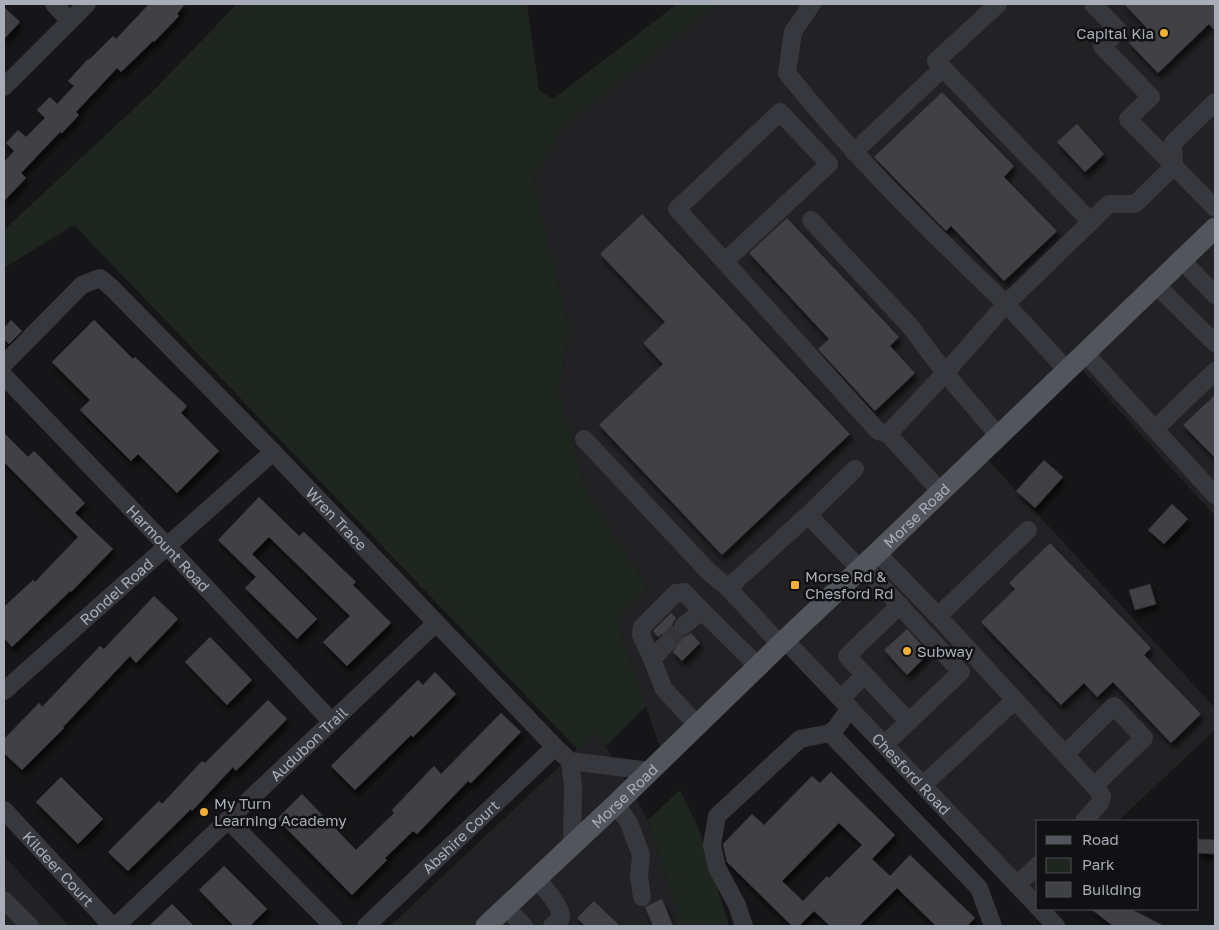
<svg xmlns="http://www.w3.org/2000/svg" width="1219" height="930" viewBox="0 0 1219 930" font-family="'Golos Text',sans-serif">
<defs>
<filter id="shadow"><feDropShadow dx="3" dy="5.5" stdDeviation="2.5" flood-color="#0009"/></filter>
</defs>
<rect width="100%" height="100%" fill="#161618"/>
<g fill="#222225">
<polygon points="717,4 1215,4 1215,516 1075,362 979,450 1215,708 1215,730 1118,821 1038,821 1038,897 783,640 663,756 617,622 648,588 586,490 559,390 570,330 533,178 566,124"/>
<polygon points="597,731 648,820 681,926 390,926"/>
<polygon points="4,856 69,926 4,926"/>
</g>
<g fill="#1e261f">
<polygon points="237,4 527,4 539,90 553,99 677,4 717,4 566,124 533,178 570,330 559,390 586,490 648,588 617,622 646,706 606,746 597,732 578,750 74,225 4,268 4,230 155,89"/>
<polygon points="680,790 700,832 729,926 681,926 648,820"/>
</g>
<g fill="#404145" stroke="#303034" fill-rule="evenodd" filter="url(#shadow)">
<polygon points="149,4 185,4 177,14 179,16 154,42 153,41 121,72 117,68 76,112 79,115 62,133 60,132 21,173 26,178 4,201 4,162 14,151 6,143 18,130 26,137 45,118 37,110 50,97 57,104 74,86 68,81 88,59 89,60 113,36 116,39"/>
<polygon points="1124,4 1215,4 1215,31 1209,24 1158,73 1129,43 1146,27"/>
<polygon points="4,7 20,22 4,39"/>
<polygon points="942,92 1014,166 1004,177 1057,231 1004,281 951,226 946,231 874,157"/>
<polygon points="1077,124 1104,154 1085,172 1057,142"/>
<polygon points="642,214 850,434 722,555 599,425 663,364 643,343 665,322 600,254"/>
<polygon points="787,218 899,337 890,346 915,373 875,411 818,349 829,339 749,253"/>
<polygon points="11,320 22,331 9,344 4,339 4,328"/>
<polygon points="94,320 133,359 135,357 187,406 181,413 219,451 177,493 138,454 131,461 80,410 90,400 52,362"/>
<polygon points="1215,395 1215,458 1183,425"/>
<polygon points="4,433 28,457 34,451 85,503 75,513 113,549 71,592 70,591 12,647 4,638 4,607 33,580 35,582 78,537 4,462"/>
<polygon points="1044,460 1063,477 1035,508 1016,491"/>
<polygon points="259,497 299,536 304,532 356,582 353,585 391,623 347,666 323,642 350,616 269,537 252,554 317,619 297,639 245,588 256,577 218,540"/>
<polygon points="1172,504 1188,519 1164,544 1148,530"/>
<polygon points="1050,543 1151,648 1144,655 1201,714 1171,743 1113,682 1097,697 1084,683 1061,705 981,622 1015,589 1009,583"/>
<polygon points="1150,584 1156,604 1135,610 1129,590"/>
<polygon points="154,596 178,619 136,663 130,656 63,727 64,728 22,770 4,753 4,739 39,703 42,707 100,646 104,649"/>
<polygon points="671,613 676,618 673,623 672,627 675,633 679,636 684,637 691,633 700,643 682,661 673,652 676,646 676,640 674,637 668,634 662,634 658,637 653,631"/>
<polygon points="907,629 929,653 907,675 884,650"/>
<polygon points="210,637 252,680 227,705 185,662"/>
<polygon points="435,672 456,694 413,737 411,735 355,790 331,766 418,680 423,685"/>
<polygon points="268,700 287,719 236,771 233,767 192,811 191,809 128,871 108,852 159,801 162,804 202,761 205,763"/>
<polygon points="501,713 521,732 471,783 468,781 417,834 413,831 385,858 387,860 352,895 277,819 302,794 356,850 394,813 392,810 434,766 441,774"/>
<path d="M831,772L895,835L872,859L890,876L910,855L975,918L967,926H936L897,888L859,926H830L814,911L799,926H792L727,862L723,844L752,814L764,825L812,776L820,783ZM839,823L862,845L829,878L827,876L803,901L782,881Z"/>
<polygon points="61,777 103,819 78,844 36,802"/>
<polygon points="1198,839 1215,840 1215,854 1198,853"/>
<polygon points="224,866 267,909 250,926 234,926 199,890"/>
<polygon points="662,899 673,926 653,926 645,907"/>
<polygon points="594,901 620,926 585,926 577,918"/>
<polygon points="172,904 194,926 149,926"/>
<polygon points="1091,909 1131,909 1164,926 1113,926"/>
</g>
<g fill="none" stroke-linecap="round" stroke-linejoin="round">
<polyline stroke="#333438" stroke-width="18" stroke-dasharray="18 9" stroke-linecap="butt" points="666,644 683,626"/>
<g stroke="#37383d" stroke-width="18">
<polyline points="54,4 70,21"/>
<path d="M812,4L793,32L787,73C853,156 929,230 1006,304L945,373L998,435"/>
<polyline points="998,4 936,61 1091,222"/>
<polyline points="1093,4 1119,31 1102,46 1151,97 1128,119 1174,166"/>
<polyline points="4,87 87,4"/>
<polyline points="854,152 943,68"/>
<polyline points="1174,166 1173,143 1215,102"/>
<polyline points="811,220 910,326 945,373 888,434 940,491"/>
<polyline points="1182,260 1215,295"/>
<polyline points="725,261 829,164 780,112 677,209 878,431 888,434"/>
<polyline points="1156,285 1215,343"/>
<polyline points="1085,353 1215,495"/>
<path id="s1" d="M4,364L82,285L100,278L112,288L273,452L555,747L570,761L650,771"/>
<polyline points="1067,370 1006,304 1109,204 1135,204 1174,166 1215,208"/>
<path id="s2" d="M4,376L167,546L332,722"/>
<polyline points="1155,429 1215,371"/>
<polyline points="584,439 709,572 728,588"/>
<polyline points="855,469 808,515 860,569"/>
<polyline points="877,553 938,616 1028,530"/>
<polyline points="863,566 961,672 885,744"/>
<polyline points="900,605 847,656 909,722"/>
<polyline points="683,626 702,611 758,666"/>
<path id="s3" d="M785,640L1038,907"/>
<polyline points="666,644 652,659 664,689 697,725"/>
<polyline points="780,644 728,588 808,515"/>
<polyline points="652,659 641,635 642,627 676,593 684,592 702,611"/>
<path id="s4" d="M4,691L273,452"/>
<polyline points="841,698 865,675"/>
<polyline points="1015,700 1094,786 1102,796 1100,803 1084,821"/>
<polyline points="830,733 979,888 993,926"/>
<polyline points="1065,754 1114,706 1144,738 1094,786"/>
<polyline points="570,761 573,786 572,846"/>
<polyline points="923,785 1015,700 938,616"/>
<polyline points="616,804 629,823 641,855 639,876 642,897"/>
<path id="s5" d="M4,810L112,926"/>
<polyline points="228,820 333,926"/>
<path d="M537,879C544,888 562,906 561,918L552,926"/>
<polyline points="1017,885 1038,865"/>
<polyline points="4,900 30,926"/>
<polyline points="506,908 524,926"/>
<polyline points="1040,909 1056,926"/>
<path id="s6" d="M116,926L436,623"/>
<path id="s7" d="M366,926L555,747"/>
<polyline points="744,926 737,905 717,868 712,845 717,816 800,739 830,733 836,728 850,708"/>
</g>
<path stroke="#53555c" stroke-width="21" id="s8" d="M486,926L616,804L785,640L877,553L1215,228"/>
</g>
<g fill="#f2b134" stroke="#111113" stroke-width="2">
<circle cx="1164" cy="33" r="5"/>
<rect x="790" y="580" width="10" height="10" rx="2.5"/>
<circle cx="907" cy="651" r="5"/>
<circle cx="204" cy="812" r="5"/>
</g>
<g text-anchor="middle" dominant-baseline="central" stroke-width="5" stroke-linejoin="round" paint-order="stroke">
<g font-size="15" fill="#a8adb8" stroke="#111113" text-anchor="start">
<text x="1154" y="33" text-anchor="end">Capital Kia</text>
<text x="805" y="576">Morse Rd &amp;<tspan x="805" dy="17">Chesford Rd</tspan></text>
<text x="917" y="651">Subway</text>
<text x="214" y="803">My Turn<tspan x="214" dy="17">Learning Academy</tspan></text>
</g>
<g font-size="15" fill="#a8adb8" stroke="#111113">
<text stroke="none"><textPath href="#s8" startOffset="595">Morse Road</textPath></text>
<text stroke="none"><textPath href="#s1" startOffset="468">Wren Trace</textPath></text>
<text stroke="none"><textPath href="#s2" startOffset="238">Harmount Road</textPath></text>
<text stroke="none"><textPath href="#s4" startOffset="150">Rondel Road</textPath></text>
<text stroke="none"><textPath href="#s6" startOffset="265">Audubon Trail</textPath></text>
<text stroke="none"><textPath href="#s3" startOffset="184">Chesford Road</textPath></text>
<text stroke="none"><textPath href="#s8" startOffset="190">Morse Road</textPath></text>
<text stroke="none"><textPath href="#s7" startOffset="130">Abshire Court</textPath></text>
<text stroke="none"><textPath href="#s5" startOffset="80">Kildeer Court</textPath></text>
</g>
</g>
<rect width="1219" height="930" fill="none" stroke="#a8adb8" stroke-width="10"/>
<rect x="1036" y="820" width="162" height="90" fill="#111113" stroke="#4d4f55"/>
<rect x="1046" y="836" width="25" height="8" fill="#53555c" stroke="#4d4f55"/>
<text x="1082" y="845" font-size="15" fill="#a8adb8">Road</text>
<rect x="1046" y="858" width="25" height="15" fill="#1e261f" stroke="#4d4f55"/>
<text x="1082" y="870" font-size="15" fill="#a8adb8">Park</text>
<rect x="1046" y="882" width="25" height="15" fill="#404145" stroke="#4d4f55"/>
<text x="1082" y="895" font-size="15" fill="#a8adb8">Building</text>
</svg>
